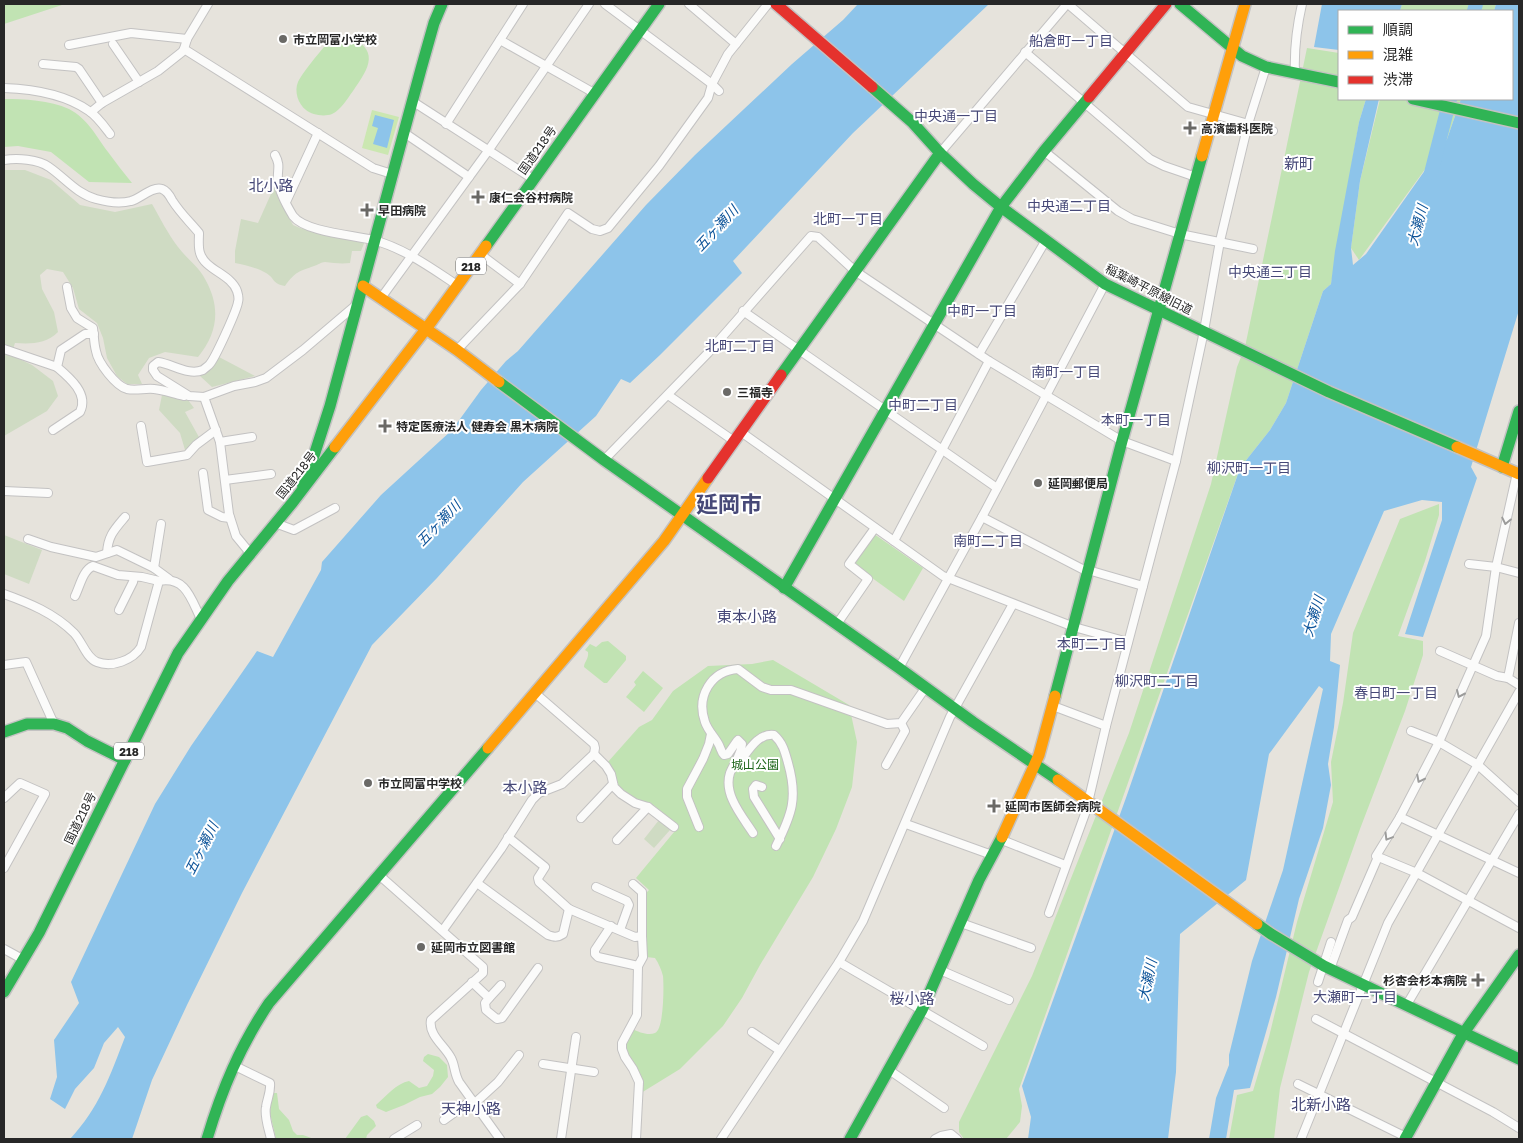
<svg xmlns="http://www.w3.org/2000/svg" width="1523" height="1143" viewBox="0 0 1523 1143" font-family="'Golos Text','Noto Sans JP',sans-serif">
<rect width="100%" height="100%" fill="#e6e3dc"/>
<g fill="#c1e3b3">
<polygon points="4,4 65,4 4,24"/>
<polygon points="1402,4 1496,4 1494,11 1400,11"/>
<path d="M345,35C381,49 370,67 353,91C347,99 341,110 332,114C324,117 312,115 306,110C298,104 294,91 298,82C301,75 327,41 334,38C337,36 342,36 345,35Z"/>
<polygon points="1307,48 1339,53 1339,99 1366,99 1359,122 1331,284 1323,291 1286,403 1270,430 1240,468 1019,1089 1022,1106 1020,1122 1006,1139 964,1139 959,1132 959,1122 1032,976 1129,733 1211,484 1237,367 1245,347"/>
<path d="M4,99C24,99 50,100 69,109C88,119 96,136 108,152C116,163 124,173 132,183L89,182L51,152L18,146L4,147Z"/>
<polygon points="1380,99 1461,99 1447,139 1359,260 1351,248 1360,181"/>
<polygon points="1439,504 1439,515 1425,561 1398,636 1423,641 1423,655 1405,711 1360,829 1309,972 1280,1088 1274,1139 1229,1139 1237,1095 1253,1091 1269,1037 1297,922 1333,802 1331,762 1343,703 1353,633 1400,519"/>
<polygon points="874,534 923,568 904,601 868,575 854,562"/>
<path d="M608,641L626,656V660L607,683H604L584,667C584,662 589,659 588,652L585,650L590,644L596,647L602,642Z"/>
<path d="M773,660L849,705L857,742L852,787L836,829L813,877L760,965L742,998L723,1026L680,1069L641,1093L624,1048L632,1029C639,1032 648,1036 655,1033C664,1030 664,985 663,976C661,969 659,964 655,958L646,957L644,895L649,890L636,878L679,826L651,803L628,797L617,788L607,763L639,727L652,720L673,691L708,666L752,664Z"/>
<polygon points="643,671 663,688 644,712 626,697 636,685 634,682"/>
<path d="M428,1054L439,1057L447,1065L448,1077L440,1087L432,1094L420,1097L404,1105L386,1112L377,1108L376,1105C385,1097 397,1083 409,1081L419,1088L427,1086L433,1076L434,1070L423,1061L424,1057Z"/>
<polygon points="272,1093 277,1093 279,1109 289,1120 293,1131 297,1135 303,1135 314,1139 276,1139 270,1113"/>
<polygon points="367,1115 374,1121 376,1126 367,1135 366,1139 345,1139 361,1117"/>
</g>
<g fill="#cfdbc3">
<path d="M4,170H25L51,180L80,205L115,212L152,204C160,218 168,234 178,247C186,258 199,267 205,279C221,307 218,333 198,357L165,352L149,358L138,375L142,384H127L117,376L107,358L103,338L97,323L79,309L73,288L63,272L47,269L40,275L42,289L54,312L58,332C46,344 31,344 15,343L11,355L32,365L53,381L58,396L47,411L4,436Z"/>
<path d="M275,185L278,198L293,225L300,228L365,241L361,251H352L350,263C341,264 334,263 325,262C321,262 318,265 314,266C298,272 296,271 285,286C272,284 275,278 266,273C257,268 245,265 235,263V251L241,219L258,223Z"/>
<polygon points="219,357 255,376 212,387 200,376 211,369"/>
<polygon points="162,395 188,400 194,408 185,412 200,439 185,450 180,433 159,410"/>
<polygon points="4,535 42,550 29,584 4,574"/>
<polygon points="659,820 670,830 654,848 644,839"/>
</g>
<polygon fill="#cbe7b1" points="372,110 399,117 388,155 362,148"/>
<g fill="#8dc4ea">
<path d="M858,4H989L853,133L733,261L742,273L660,355L630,383L621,379L596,416L523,482L437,578L372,645L242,893L187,1005L152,1080L132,1139H70C99,1108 110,1076 125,1037L118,1027L104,1043L94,1068L75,1089L65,1109L50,1099L57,1077L54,1040L79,1003L71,982L155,804L191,746L257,651L273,657L321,570L322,562L381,495L452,430L481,390L506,361L518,351L646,205L695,155L792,64L843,20Z"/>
<polygon points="1322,4 1402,4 1400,11 1339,11 1339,50 1314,47"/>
<polygon points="1496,4 1519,4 1519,310 1471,467 1477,478 1423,637 1405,634 1442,520 1442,502 1422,500 1384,511 1331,634 1330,661 1340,665 1334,727 1328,764 1331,785 1323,828 1299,899 1276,997 1250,1088 1234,1090 1226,1139 1209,1139 1216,1098 1229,1065 1229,1055 1252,961 1283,870 1323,689 1319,686 1269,754 1246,880 1180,934 1176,1072 1168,1139 1028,1139 1031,1117 1022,1086 1127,795 1240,468 1270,430 1286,403 1323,291 1331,284 1335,251 1359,122 1366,99 1379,99 1360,181 1351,248 1353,265 1366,254 1447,139 1461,99 1512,99 1512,11 1494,11"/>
<polygon points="375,115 394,120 387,148 373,144 378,128 372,126"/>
</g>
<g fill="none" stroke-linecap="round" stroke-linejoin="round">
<g stroke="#8dc4ea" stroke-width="14">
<polyline points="1474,11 1476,4"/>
<polyline points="1431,173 1450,99"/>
</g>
<defs>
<g id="street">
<polyline points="208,4 187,39 184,49 373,168 392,174"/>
<polyline points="605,4 712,84 719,91"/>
<polyline points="689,4 736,44"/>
<polyline points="1068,4 1188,107 1273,131"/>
<polyline points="500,40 594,93"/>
<polyline points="113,44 139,82"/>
<polyline points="69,45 131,33 187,39"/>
<polyline points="1025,52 1150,159 1164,166 1196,177"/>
<polyline points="43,64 76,67 79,69 102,103"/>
<path d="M1295,73C1294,50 1297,26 1302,4"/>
<path d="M4,88C32,89 65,94 89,111C97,116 104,126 110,134"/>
<polyline points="412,101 533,179"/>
<polyline points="91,112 102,103 158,71 182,52 184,49"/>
<polyline points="446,124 523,4"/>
<polyline points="403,132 469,177"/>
<polyline points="1044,151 1118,211 1132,219 1180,234 1253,249"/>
<polyline points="940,153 1067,4"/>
<path d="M275,155C281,166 277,169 278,181C279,192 287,206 293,216C305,232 353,235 373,240C404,248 431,268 457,285"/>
<path d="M4,160C17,158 38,159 49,167C65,178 77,194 96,199C107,202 120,204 131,201C140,199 152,186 162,189C167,191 170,196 172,200C180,213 190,222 199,233C199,239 198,247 200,253C205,270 231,274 237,291C238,294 239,299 238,302C237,310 215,359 209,365C208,366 204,369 203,370C188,376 173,364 158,362L153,366V370L157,376L189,396L204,397L234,386L255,382L266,378L303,350L356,305"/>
<polyline points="286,202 318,133"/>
<polyline points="480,254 520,284"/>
<path d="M67,287L71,308L77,318L93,328C94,336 94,344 96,351C98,363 116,386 127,389C136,391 145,388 154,389C164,390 174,394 184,396"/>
<polyline points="381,298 488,151 589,4"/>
<polyline points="743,311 997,488"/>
<polyline points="4,349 57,367"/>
<polyline points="457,350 520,284 568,213 592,229 600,231 608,228 659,166 708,98 712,84 728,54 768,4"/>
<polyline points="979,354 1046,240"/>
<polyline points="668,395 734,441"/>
<polyline points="204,397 220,442 229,514 236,536 250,553"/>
<polyline points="141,426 147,462 187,455 196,445 216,430"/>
<path d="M53,430L80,412C89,394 70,378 57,367L61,350L85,334H94"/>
<polyline points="741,432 943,576 1074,627 1128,642"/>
<polyline points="220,442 252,437"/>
<polyline points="604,460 708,353 811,236 818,237 855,271 989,361 1122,441 1176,461"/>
<polyline points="203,473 208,510 222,517 230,518"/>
<polyline points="1517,473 1496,567 1486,636 1439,742 1400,817 1376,856 1417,873 1519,928"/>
<polyline points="225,480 271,474"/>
<polyline points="4,491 48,493"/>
<polyline points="982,517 1088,572"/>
<polyline points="275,523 294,530 335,508"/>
<polyline points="28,539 51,547 96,557 117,550 154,568 169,579"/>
<polyline points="894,541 989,361"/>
<path d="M107,553C108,536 114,530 125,517"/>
<polyline points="1469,564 1496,567 1519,573"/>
<polyline points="154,568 161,524"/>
<polyline points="1088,570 1143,586"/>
<path d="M4,594C29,603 54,613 74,633C82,641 86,658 97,662C112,668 133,660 141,647L159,581C186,576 191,599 201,619"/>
<path d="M75,596C80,586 83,570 93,566L118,575L142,577L159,581"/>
<polyline points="119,610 133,582 134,577"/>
<polyline points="1519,623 1508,678 1519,685"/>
<polyline points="837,624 868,579 849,564 875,528"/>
<polyline points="1440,651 1497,676 1508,678"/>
<polyline points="4,665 26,662 54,724"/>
<polyline points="899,668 982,517 1105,284"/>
<polyline points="1053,706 1106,726"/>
<polyline points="1411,731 1439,742 1478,765 1519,802"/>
<polyline points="594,754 606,766 611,774 614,787 621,794 635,803 648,807 674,827"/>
<path d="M738,764C748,752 757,733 774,735C783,743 785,752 788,763C798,798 792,814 776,846"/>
<polyline points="886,765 905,731 901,723"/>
<polyline points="762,787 756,785 753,789 754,797 780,839"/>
<polyline points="4,798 20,783 45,794 4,868"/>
<polyline points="1400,817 1519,873"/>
<polyline points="581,818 613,784"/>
<polyline points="906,824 992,855"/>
<polyline points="699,827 687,797 687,789 703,759 709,744 711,734"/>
<path d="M753,833C742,816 723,794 730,773C734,763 741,755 742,744L738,740L737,741L728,754L724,755C721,752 721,749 719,745C715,737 708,731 705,722C696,696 711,671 738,669L762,687L771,690H791L887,724L901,723L926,687"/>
<polyline points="508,837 545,867 538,878 539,882 569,909 635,937 642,936 643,957 638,966 637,1015 622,1043 622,1049 625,1057 633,1069 639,1082 636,1139"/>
<polyline points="617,840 648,807"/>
<polyline points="1002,840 1065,865"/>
<path d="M379,875L483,967V973L431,1020C428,1035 445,1046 451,1058C455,1065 454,1073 459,1082L500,1139"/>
<path d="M477,883L548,935C554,937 557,938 563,934L569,909"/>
<polyline points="633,884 642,892 642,936"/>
<polyline points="596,887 627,901 629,905 620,930"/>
<polyline points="1049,913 1086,811 1106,726 1176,461 1204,331 1220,241 1248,124 1266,67"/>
<polyline points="961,923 1031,948"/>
<polyline points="611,926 595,950 595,954 598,957 638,966"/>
<polyline points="443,930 501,849 532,800 539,793 562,784 594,754 595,748 594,744 535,693"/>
<polyline points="4,949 24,960"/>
<polyline points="839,962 983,1046"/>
<polyline points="1330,969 1348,920 1352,917 1378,857"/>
<polyline points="940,970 1009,1000"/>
<polyline points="472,982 489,998 485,1003 486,1010 497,1019 502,1018 538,968"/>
<polyline points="1318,982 1331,942"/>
<polyline points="489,998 501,985"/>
<polyline points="1406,1006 1519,814"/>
<polyline points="1316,1019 1493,1112 1519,1128"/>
<polyline points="752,1032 779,1050"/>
<polyline points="543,1064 594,1072"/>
<path d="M233,1065L270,1083C271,1092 267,1099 266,1107C264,1117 269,1129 271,1139"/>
<polyline points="889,1070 944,1108"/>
<polyline points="1298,1084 1408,1138"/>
<polyline points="475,1103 498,1082 519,1055"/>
<polyline points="444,1120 472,1100"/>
<polyline points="394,1139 417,1125"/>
<polyline points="561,1139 576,1037"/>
<polyline points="721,1139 839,962 863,921 950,717 1013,604"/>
<polyline points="935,1139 941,1136 951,1134 957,1139"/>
<polyline points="1301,1139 1388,923 1519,692"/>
</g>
<g id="fast">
<polyline points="1180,4 1242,56 1266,67 1339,82"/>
<polyline points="872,87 912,122 940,153 973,184 1001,207 1105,284 1329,392 1457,447"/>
<polyline points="1413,99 1519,123"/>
<polyline points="486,246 659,4"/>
<polyline points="781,375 940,153"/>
<polyline points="499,382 604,460 899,668 973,722 1058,780"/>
<polyline points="1502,467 1519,411"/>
<polyline points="302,484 311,465 330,406 421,69 434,23 442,4"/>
<polyline points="784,588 1001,207 1044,151 1089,97"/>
<polyline points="1055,696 1122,441 1202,156"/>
<polyline points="4,732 27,724 54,724 67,728 87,741 125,760"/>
<polyline points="1257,924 1271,934 1324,966 1519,1059"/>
<polyline points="4,992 39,933 178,653 228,581 293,502 335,447"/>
<path d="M207,1139C222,1089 240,1046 269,1003L488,748"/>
<polyline points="850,1139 922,1010 979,880 1002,837"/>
<polyline points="1405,1139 1463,1034 1519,955"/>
</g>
<g id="slow">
<polyline points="1202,156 1245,4"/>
<polyline points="363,286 457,350 499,382"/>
<polyline points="335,447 426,329 486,246"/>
<polyline points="1457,447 1519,474"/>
<polyline points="488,748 664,541 708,478"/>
<polyline points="1058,780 1257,924"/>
<polyline points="1002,837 1039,755 1055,696"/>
</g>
<g id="jam">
<polyline points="776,4 872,87"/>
<polyline points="1089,97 1166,4"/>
<polyline points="708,478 781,375"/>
</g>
</defs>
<use href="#street" stroke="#c3c2c2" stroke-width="10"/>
<use href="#fast" stroke="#c3c2c2" stroke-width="14"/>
<use href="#slow" stroke="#c3c2c2" stroke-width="14"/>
<use href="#jam" stroke="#c3c2c2" stroke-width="14"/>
<use href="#street" stroke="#fbfbfa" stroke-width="8"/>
<use href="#fast" stroke="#30b455" stroke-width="11"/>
<use href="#slow" stroke="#ff9f0a" stroke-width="11"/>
<use href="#jam" stroke="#e5322d" stroke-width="11"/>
</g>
<defs><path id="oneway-chevron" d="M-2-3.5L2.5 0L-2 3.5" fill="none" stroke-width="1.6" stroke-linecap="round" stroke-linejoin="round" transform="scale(1.25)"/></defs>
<g stroke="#9c9c9b">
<use href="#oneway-chevron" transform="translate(1506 521) rotate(102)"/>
<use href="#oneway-chevron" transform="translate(1460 694) rotate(114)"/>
<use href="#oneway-chevron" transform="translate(1420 779) rotate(117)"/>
<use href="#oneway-chevron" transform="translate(1388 837) rotate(121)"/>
</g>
<g fill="#6a6966" stroke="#fff" stroke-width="2">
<circle cx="283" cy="39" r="5"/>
<path d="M1187.5 120.5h5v5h5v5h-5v5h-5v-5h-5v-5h5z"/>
<path d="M475.5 189.5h5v5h5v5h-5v5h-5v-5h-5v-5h5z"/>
<path d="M364.5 202.5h5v5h5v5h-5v5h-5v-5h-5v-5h5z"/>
<circle cx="727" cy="392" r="5"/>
<path d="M382.5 418.5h5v5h5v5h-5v5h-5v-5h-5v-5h5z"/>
<circle cx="1038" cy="483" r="5"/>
<circle cx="368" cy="783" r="5"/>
<path d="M991.5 798.5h5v5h5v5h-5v5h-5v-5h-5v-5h5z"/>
<circle cx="421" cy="947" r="5"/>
<path d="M1475.5 972.5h5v5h5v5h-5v5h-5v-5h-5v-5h5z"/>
</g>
<g text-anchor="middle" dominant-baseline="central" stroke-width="4" stroke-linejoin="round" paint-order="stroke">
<g fill="#fff" stroke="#686868" stroke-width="1">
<rect x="456" y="257.5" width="30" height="17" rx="4"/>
<rect x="114" y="742.5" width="30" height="17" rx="4"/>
</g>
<g font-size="11" font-weight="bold" fill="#272727">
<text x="471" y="266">218</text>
<text x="129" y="751">218</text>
</g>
<g font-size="12" font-weight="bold" fill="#272727" stroke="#fff" text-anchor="start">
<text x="293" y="39">市立岡富小学校</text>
<text x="1201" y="128">高濱歯科医院</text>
<text x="489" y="197">康仁会谷村病院</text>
<text x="378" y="210">早田病院</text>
<text x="737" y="392">三福寺</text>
<text x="396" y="426">特定医療法人 健寿会 黒木病院</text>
<text x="1048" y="483">延岡郵便局</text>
<text x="378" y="783">市立岡富中学校</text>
<text x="1005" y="806">延岡市医師会病院</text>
<text x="431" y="947">延岡市立図書館</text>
<text x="1467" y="980" text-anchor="end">杉杏会杉本病院</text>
</g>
<g font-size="12" fill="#272727" stroke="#fff">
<text transform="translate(537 150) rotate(-55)">国道218号</text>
<text transform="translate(1149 289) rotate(27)">稲葉崎平原線旧道</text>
<text transform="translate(296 475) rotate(-52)">国道218号</text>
<text transform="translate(80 818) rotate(-64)">国道218号</text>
</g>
<g font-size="12" fill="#1c6418" stroke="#fff">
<text x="755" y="764">城山公園</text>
</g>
<g font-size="14" fill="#474978" stroke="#fff">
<text x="1071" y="40">船倉町一丁目</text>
<text x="956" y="115">中央通一丁目</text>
<text x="1069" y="205">中央通二丁目</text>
<text x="848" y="218">北町一丁目</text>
<text x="1270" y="271">中央通三丁目</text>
<text x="982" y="310">中町一丁目</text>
<text x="740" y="345">北町二丁目</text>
<text x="1066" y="371">南町一丁目</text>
<text x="923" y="404">中町二丁目</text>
<text x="1136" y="419">本町一丁目</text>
<text x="1249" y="467">柳沢町一丁目</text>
<text x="988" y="540">南町二丁目</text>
<text x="1092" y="643">本町二丁目</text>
<text x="1157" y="680">柳沢町二丁目</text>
<text x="1396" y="692">春日町一丁目</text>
<text x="1355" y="996">大瀬町一丁目</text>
</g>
<g font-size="14" font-style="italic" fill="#0b5298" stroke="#fff">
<text transform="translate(1417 225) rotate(-75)">大瀬川</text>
<text transform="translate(716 228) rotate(-47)">五ヶ瀬川</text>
<text transform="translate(438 523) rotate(-46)">五ヶ瀬川</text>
<text transform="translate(1313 616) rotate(-73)">大瀬川</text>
<text transform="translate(201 848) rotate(-63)">五ヶ瀬川</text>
<text transform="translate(1147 980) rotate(-78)">大瀬川</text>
</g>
<g font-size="15" fill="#474978" stroke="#fff">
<text x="1299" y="163">新町</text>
<text x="271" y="185">北小路</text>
<text x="747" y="616">東本小路</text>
<text x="525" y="787">本小路</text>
<text x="912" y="998">桜小路</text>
<text x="1321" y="1104">北新小路</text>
<text x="471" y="1108">天神小路</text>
</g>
<g font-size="22" font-weight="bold" fill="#474978" stroke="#fff">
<text x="729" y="503">延岡市</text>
</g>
</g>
<rect width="1523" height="1143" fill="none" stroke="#272727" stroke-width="10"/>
<rect x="1338" y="10" width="175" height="90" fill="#ffffff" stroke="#a9a9a9"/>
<rect x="1348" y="26" width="25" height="8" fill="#30b455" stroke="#a9a9a9"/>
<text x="1383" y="35" font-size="15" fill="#272727">順調</text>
<rect x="1348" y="51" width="25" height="8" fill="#ff9f0a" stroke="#a9a9a9"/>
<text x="1383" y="60" font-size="15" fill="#272727">混雑</text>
<rect x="1348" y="76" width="25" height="8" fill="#e5322d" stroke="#a9a9a9"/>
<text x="1383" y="85" font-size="15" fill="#272727">渋滞</text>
</svg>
